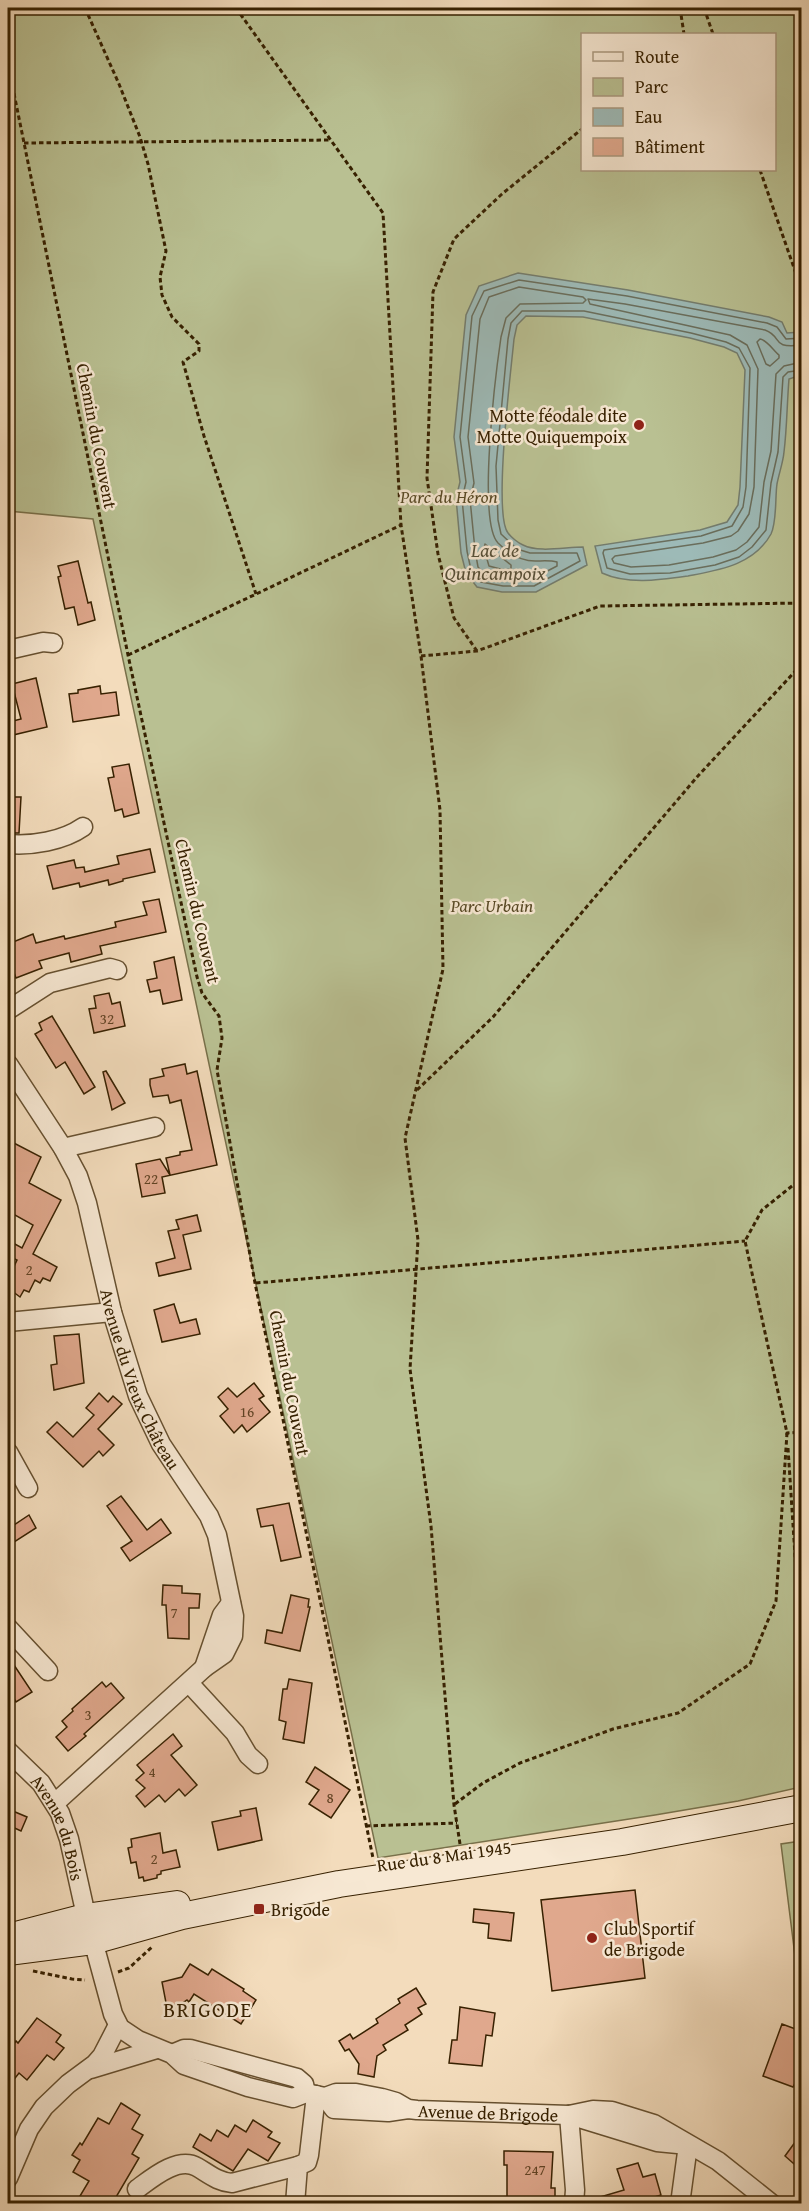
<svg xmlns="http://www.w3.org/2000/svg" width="809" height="2211" viewBox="0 0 809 2211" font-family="'Gentium Book Plus',serif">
<rect width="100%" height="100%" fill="#f3dcbc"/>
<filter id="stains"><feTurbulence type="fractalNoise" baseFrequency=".00333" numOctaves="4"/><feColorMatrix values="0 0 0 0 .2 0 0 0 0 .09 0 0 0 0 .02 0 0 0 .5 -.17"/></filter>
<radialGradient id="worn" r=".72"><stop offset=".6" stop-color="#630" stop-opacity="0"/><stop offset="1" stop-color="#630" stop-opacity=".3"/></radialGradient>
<g fill="#b9c092" stroke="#78704a" stroke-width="1.5" fill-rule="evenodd">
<path d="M8,8H801V1787L738,1801L655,1815L378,1858L93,519L8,511ZM582,34H774V170H582Z"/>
<polygon points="801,1841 802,1841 801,1990 799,1988 781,1844"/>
</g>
<path fill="#9dbab7" stroke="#747d6e" stroke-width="1.5" d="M518,273L628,290L769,317L782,322L787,333L801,332V375L789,379C787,403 787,428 784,452C783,463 779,473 777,484C775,497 777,522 771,534C754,565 719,570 688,576C660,580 628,585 602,573L595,546L700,530L727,522L738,505L740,487L745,370L737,353L724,347L690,338L583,317L526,316L517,325L514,339C511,371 493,514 508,533C511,537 518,543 523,545C539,553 565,547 583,547L587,565L536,592H502L477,587L466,573L461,553L456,498L460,482L454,437L466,315L479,286Z"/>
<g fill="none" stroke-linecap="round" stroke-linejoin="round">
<g stroke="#6a6e5c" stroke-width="1.5">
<path d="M519,287L583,297L586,300L583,303L520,304L506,318L501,337C496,371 477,521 498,543C508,553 521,561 535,561C542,561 550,560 557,562V566L532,579H503L485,575L478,567L475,550L470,499L474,483L468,437L480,319L489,297Z"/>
<polyline points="802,338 786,339 777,327 767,323 627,296 519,280 484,291 472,316 460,437 466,482 462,499 467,551 471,570 481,582 503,586 534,586 580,561 577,553 530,553 517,549 501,534 498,520 496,466 508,339 511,323 522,311 584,311 691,333 726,342 739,348 750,368 746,487 743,507 732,526 701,536 604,550 603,553 607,568 630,574 670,573 715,565 739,557 752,547 766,530 771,483 778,452 783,377 788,372 802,370"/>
<path d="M760,339C767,340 773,350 779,355V358L770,366L766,364L757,342Z"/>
<path d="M802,345C769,349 784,337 765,330L625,304L588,299L590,304L730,335L747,345L758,369L754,487L749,514L738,531L731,536L703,543L615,556L612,559L614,563L631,567L669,565L713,557L736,550L747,542L759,527L764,482L771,451L776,374L784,366L802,362"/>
<polygon points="485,544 511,565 511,569 504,570 489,566 484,549"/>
</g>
</g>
<g fill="#e0a88d" stroke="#372101" stroke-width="1.5">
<polygon points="78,561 88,603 91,602 95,620 78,625 74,607 65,609 58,577 61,576 58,566"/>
<polygon points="36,678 47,727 13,735 9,722 21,719 12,684"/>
<polygon points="100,686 101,694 116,692 119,715 73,722 69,694 78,693 78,690"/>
<polygon points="129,764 139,813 124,817 122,809 115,811 108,778 114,777 112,767"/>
<polygon points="8,797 21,797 19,833 8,833"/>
<polygon points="150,849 155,872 123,879 123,881 109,885 108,880 80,887 79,883 53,889 47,866 74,860 76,868 84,867 85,872 119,864 117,856"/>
<polygon points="159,899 166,932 100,946 102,954 71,962 69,953 39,961 42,968 16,978 8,956 8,944 33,934 36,943 64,936 65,939 116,927 115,922 147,915 143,902"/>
<polygon points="174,957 182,1000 163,1004 160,990 150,992 147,980 157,978 154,962"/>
<polygon points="109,993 112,1004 120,1002 125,1026 94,1033 89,1009 96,1008 94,996"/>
<polygon points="52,1016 95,1087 84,1094 65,1062 56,1068 35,1034 42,1030 39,1023"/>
<polygon points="185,1064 187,1074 197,1071 217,1165 162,1177 165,1193 142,1197 136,1164 160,1159 170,1175 166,1158 180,1155 180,1152 192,1150 181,1100 170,1103 168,1095 153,1097 150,1085 150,1079 164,1076 162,1069"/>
<polygon points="106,1071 125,1103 112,1110 103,1072"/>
<polygon points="8,1140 41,1157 29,1183 61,1200 33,1254 57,1267 50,1281 43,1278 40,1283 35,1280 29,1292 24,1290 20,1297 8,1288 11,1281 8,1279 17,1260 9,1256 15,1244 22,1248 33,1225 13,1214 14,1211 8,1207"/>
<polygon points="197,1215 201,1231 183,1235 191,1269 159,1276 156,1263 175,1258 168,1231 179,1229 176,1220"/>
<polygon points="174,1304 180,1323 196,1319 200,1334 162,1342 154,1310"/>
<polygon points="79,1334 84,1383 54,1390 51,1365 57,1364 54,1336"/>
<polygon points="254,1383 264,1396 259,1399 270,1412 247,1432 242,1425 234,1433 220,1416 228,1409 218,1397 228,1388 237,1397"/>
<polygon points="99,1393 108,1402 113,1396 122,1404 98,1429 114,1445 103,1456 99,1451 83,1467 47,1432 57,1422 73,1437 94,1415 86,1408"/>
<polygon points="121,1496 147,1530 161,1519 171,1533 130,1561 121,1548 132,1541 107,1506"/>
<polygon points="289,1503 301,1557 281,1561 273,1525 261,1527 257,1509"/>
<polygon points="29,1515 36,1528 8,1546 8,1529"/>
<polygon points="163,1585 182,1586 182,1593 200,1594 199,1608 189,1608 189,1639 168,1638 166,1605 162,1605"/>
<polygon points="291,1595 309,1599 308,1607 310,1607 300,1651 265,1643 267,1630 282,1633"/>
<polygon points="8,1656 32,1692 16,1702 8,1689"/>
<polygon points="289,1679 312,1683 304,1743 283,1739 286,1722 279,1720 283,1689 287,1689"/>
<polygon points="102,1682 106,1687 111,1683 124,1698 84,1734 86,1736 68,1751 56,1737 67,1727 62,1721 73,1711 72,1709"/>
<polygon points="173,1734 182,1746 171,1755 197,1785 185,1796 179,1789 165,1802 159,1795 145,1807 136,1796 145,1788 136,1780 144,1773 137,1765"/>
<polygon points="315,1767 350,1790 331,1818 309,1804 319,1790 306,1782"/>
<polygon points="256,1808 262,1840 218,1850 212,1822 241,1816 240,1811"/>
<polygon points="8,1809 27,1817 21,1831 8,1825"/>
<polygon points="160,1833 163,1853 176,1850 180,1867 161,1871 161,1874 157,1875 157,1878 144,1881 143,1877 139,1878 136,1862 131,1863 128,1848 132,1847 131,1839"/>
<polygon points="635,1890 645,1978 552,1991 541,1900"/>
<polygon points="474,1909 514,1913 511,1941 488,1938 489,1924 473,1922"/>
<polygon points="190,1964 208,1975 212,1969 244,1989 243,1991 256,2000 241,2024 194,1994 189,2002 187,2000 178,2006 176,2004 167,2008 162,1982 182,1977"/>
<polygon points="416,1988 426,2004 418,2008 422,2014 405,2025 408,2030 383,2045 386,2050 377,2056 374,2077 358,2074 359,2064 349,2049 345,2051 339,2041 350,2034 353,2039 378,2023 376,2019 400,2003 398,1999"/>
<polygon points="460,2007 495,2013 492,2036 486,2035 482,2066 449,2063 452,2040 457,2040"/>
<polygon points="37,2018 61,2035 56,2042 64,2048 54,2060 47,2055 27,2080 19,2073 8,2087 8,2052 16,2041 18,2043"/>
<polygon points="782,2024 801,2031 801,2083 796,2081 793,2087 763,2076"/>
<polygon points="121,2103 140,2115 132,2129 143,2135 132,2154 139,2158 112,2204 93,2204 80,2196 89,2181 73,2172 80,2160 72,2155 80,2143 82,2145 98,2118 109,2124"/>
<polygon points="253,2120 272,2132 268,2137 280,2143 268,2161 248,2149 233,2171 193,2147 200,2134 211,2141 217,2130 228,2137 235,2125 246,2132"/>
<polygon points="801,2134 801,2170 785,2156"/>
<polygon points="504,2151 553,2152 551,2188 555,2188 555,2204 520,2204 520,2202 507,2201 507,2165 504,2165"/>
<polygon points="638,2163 643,2177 655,2174 661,2195 632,2204 591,2204 590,2200 624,2190 617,2169"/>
</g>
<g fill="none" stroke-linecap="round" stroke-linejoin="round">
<defs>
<g id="minor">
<polyline points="8,650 43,642 53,643"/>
<path d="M8,844C32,846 63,841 83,827"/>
<polyline points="8,1010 50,983 110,968 117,970"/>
<path id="s1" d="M8,1064L63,1148L78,1176L87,1203L112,1312L138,1396L161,1444L209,1516L217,1535L234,1616L233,1636L224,1654L204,1668L55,1803"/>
<polyline points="63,1148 155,1127"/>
<polyline points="8,1322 112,1312"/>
<polyline points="8,1452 28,1488"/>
<polyline points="8,1628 48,1671"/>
<polyline points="204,1668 222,1615 231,1603"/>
<polyline points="189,1683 235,1733 248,1755 258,1764"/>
<path id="s2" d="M8,1751L41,1783L60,1813L69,1839L85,1911L113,2014L120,2028L138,2040L172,2054L184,2065L248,2087L293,2098L306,2093L325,2097L336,2093H356L382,2098L396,2102L408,2109L417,2110L569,2115L657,2142L688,2145"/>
<polyline points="172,2054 184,2049 190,2049 297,2078 304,2084 306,2093"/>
<polyline points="91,2069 157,2049"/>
<polyline points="325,2097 334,2109 388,2112 408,2109"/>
<polyline points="569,2115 593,2110 612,2111 654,2124 718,2161 772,2204"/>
<polyline points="569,2115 575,2190 574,2204"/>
<polyline points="8,2178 29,2129 44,2107 68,2084 95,2064 102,2056 118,2025"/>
<path d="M137,2189C152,2178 178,2156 197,2167C209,2174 218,2182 232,2183L298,2166"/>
<polyline points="295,2204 298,2166 307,2162 309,2155 316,2095"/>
<polyline points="680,2204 688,2145"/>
</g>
<g id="secondary">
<polyline points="8,1937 85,1917 177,1904"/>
<polyline points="8,1952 93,1941 182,1916 339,1884 622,1842 802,1808"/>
</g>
</defs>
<use href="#minor" stroke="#665030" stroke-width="21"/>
<use href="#secondary" stroke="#372101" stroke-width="28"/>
<g stroke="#372101" stroke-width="3" stroke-dasharray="4.5 3" stroke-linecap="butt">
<polyline points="85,8 119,84 140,137 148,164 166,251 160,277 162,295 172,317 199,344 199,351 183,362 204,436 256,594"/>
<polyline points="236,8 383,213 401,525 421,656 440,810 443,969 405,1138 418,1240 410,1369 431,1526 454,1805 460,1844 462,1844"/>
<polyline points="680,8 684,34"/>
<polyline points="704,8 713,34"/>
<polyline points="8,64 128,655 197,977 202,993 219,1016 222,1038 217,1070 255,1283 373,1858"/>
<polyline points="24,143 331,140"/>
<polyline points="760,170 802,291"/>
<polyline points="477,651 454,618 438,554 427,478 433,292 454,239 502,194 582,129"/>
<polyline points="128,655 401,525"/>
<polyline points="421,656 477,651 600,606 802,603"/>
<polyline points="417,1090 493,1017 697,777 802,664"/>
<polyline points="256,1283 745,1241"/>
<polyline points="787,1435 787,1433 802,1432"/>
<polyline points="788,1448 802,1662"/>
<polyline points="455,1804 483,1783 520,1763 613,1729 678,1713 750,1664 776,1601 787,1433 745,1241 762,1210 802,1178"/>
<polyline points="366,1826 457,1823"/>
<polyline points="33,1971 72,1979 85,1980"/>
<polyline points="118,1972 129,1968 153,1946"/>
</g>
<use href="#minor" stroke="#f7e8d3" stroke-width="18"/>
<use href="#secondary" stroke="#f7e8d3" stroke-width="26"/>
</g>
<g fill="#8f2418" stroke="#f7e8d3" stroke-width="2">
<circle cx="639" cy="425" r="6"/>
<rect x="253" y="1903" width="12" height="12" rx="3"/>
<circle cx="592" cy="1938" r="6"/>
</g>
<g text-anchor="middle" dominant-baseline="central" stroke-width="5" stroke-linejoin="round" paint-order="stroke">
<g font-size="15" fill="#614324">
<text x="107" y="1018">32</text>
<text x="151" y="1178">22</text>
<text x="29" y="1269">2</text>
<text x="247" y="1411">16</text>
<text x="174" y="1612">7</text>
<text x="88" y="1714">3</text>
<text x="152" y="1771">4</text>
<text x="330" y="1797">8</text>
<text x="154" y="1858">2</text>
<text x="535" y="2169">247</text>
</g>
<g font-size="18" fill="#372101" stroke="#f7e8d3" text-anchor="start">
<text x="627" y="415" text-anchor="end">Motte féodale dite<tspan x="627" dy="21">Motte Quiquempoix</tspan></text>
<text x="271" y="1909">Brigode</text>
<text x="604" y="1928">Club Sportif<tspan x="604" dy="21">de Brigode</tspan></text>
</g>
<g font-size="18" fill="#372101" stroke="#f7e8d3">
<text transform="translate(97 436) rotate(79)">Chemin du Couvent</text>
<text transform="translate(198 911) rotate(77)">Chemin du Couvent</text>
<text stroke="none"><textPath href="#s1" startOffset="345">Avenue du Vieux Château</textPath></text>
<text transform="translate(290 1383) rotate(79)">Chemin du Couvent</text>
<text stroke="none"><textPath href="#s2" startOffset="94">Avenue du Bois</textPath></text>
<text transform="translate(444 1856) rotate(-8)">Rue du 8 Mai 1945</text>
<text stroke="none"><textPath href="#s2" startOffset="694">Avenue de Brigode</textPath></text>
</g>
<g font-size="18" font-style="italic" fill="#584925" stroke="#f7e8d3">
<text x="449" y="496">Parc du Héron</text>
<text x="492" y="905">Parc Urbain</text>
</g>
<g font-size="20" font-style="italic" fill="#564f38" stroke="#f7e8d3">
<text x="495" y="549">Lac de<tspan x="495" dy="23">Quincampoix</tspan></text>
</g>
<g font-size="21" letter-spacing="1.5" fill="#372101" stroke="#f7e8d3">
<text x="208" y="2009">BRIGODE</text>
</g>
</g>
<rect width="809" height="2211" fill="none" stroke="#f3dcbc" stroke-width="30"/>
<rect x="9" y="9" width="791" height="2193" fill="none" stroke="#372101" stroke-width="3"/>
<rect x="15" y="15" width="779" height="2181" fill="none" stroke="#372101" stroke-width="1.5"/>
<rect x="581" y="33" width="195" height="138" fill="#f7e8d3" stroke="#aa987f" stroke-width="1.5"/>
<rect x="593" y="52" width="30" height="9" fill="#f7e8d3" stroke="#aa987f" stroke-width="1.5"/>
<text x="635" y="63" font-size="18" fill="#372101">Route</text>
<rect x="593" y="78" width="30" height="18" fill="#b9c092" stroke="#aa987f" stroke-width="1.5"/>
<text x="635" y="93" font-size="18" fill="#372101">Parc</text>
<rect x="593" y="108" width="30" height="18" fill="#9dbab7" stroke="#aa987f" stroke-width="1.5"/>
<text x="635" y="123" font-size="18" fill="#372101">Eau</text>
<rect x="593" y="138" width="30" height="18" fill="#e0a88d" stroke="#aa987f" stroke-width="1.5"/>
<text x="635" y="153" font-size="18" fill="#372101">Bâtiment</text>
<rect width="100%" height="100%" filter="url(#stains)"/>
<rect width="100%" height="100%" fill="url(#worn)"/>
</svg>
